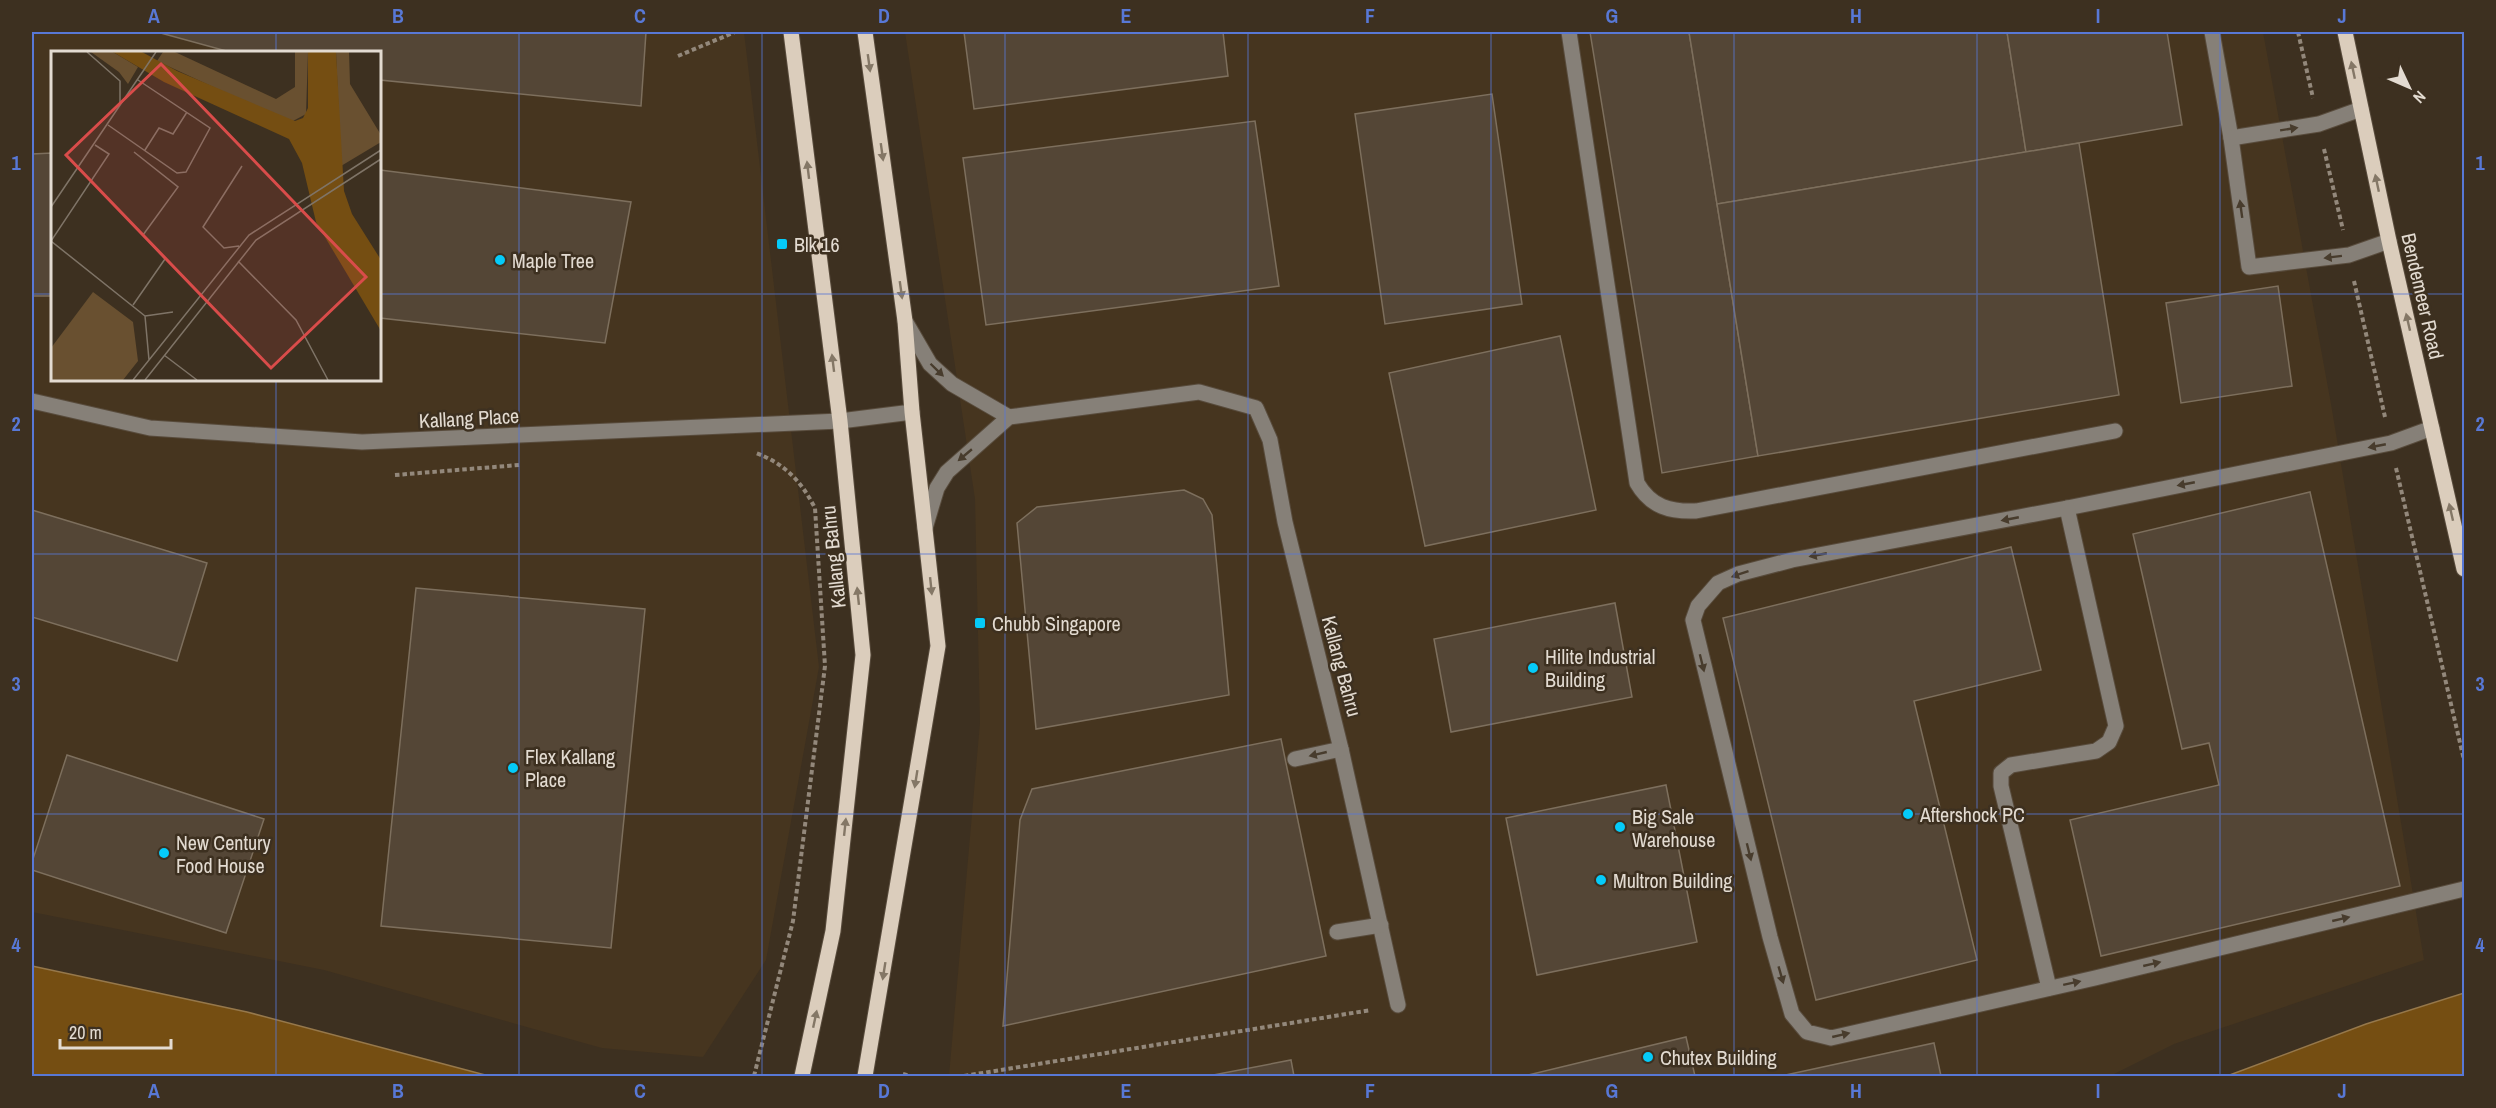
<svg xmlns="http://www.w3.org/2000/svg" width="2496" height="1108" viewBox="0 0 2496 1108" font-family="'Archivo Narrow',sans-serif">
<rect width="100%" height="100%" fill="#3d3020"/>
<g fill="#46351f" fill-rule="evenodd">
<path d="M32,32H744L819,667L766,960L703,1057L602,1048L324,970L32,912ZM52,52H380V380H52Z"/>
<polygon points="905,32 2263,32 2331,404 2424,960 2174,1044 2110,1076 949,1076 980,723 975,499"/>
</g>
<g fill="#754e12" stroke="#96784b" stroke-width="1.5">
<polygon points="32,966 247,1012 489,1076 32,1076"/>
<polygon points="2464,993 2464,1076 2227,1076 2366,1024"/>
</g>
<g fill="#544636" stroke="#7d6f5d" stroke-width="1.5">
<polygon points="157,32 646,32 641,106 380,80 380,52 230,52"/>
<polygon points="964,32 1223,32 1228,76 974,109"/>
<polygon points="1590,32 1689,32 1758,456 1662,473"/>
<polygon points="1689,32 2007,32 2026,152 1717,204"/>
<polygon points="2007,32 2167,32 2182,125 2026,152"/>
<polygon points="1492,94 1522,304 1385,324 1355,114"/>
<polygon points="1255,121 1279,286 986,325 963,158"/>
<polygon points="2079,143 2119,395 1758,456 1717,204"/>
<polygon points="52,153 52,296 32,296 32,154"/>
<polygon points="380,170 631,202 605,343 380,318"/>
<polygon points="2278,286 2292,386 2181,403 2166,303"/>
<polygon points="1560,336 1596,510 1425,546 1389,373"/>
<polygon points="1184,490 1203,499 1212,515 1229,695 1036,729 1017,523 1037,507"/>
<polygon points="2310,492 2400,886 2101,956 2070,820 2219,785 2209,743 2182,749 2133,534"/>
<polygon points="32,510 207,563 177,661 32,617"/>
<polygon points="2011,547 2041,670 1914,701 1977,960 1816,1000 1723,618"/>
<polygon points="416,588 645,609 611,948 381,926"/>
<polygon points="1615,603 1632,697 1451,732 1434,639"/>
<polygon points="1281,739 1326,956 1003,1026 1020,820 1032,789"/>
<polygon points="67,755 264,819 226,933 32,870 32,862"/>
<polygon points="1666,785 1697,942 1537,975 1506,818"/>
<polygon points="1686,1037 1695,1076 1524,1076"/>
<polygon points="1934,1043 1941,1076 1781,1076"/>
<polygon points="1291,1060 1294,1076 1208,1076"/>
</g>
<g fill="none" stroke-linecap="round" stroke-linejoin="round">
<defs>
<g id="minor">
<path d="M1569,32L1637,483C1651,507 1670,512 1696,511L2115,431"/>
<polyline points="2212,32 2231,138 2249,267 2349,255 2389,241"/>
<polyline points="2231,138 2319,124 2361,109"/>
<polyline points="905,321 930,364 952,384 1009,417"/>
<polyline points="32,401 150,428 362,442 840,421 912,412"/>
<polyline points="2432,428 2391,443 2067,508 1792,560 1738,574 1718,583 1698,606 1693,620 1770,937 1792,1014 1807,1032 1831,1038 2095,978 2464,889"/>
<polyline points="925,528 937,488 947,472 1009,417 1199,392 1256,408 1270,440 1285,522 1341,749 1398,1005"/>
<polyline points="1295,759 1341,749"/>
<polyline points="1337,932 1381,925"/>
<polyline points="2049,988 2001,786 2001,773 2011,765 2096,751 2109,742 2116,726 2067,508"/>
</g>
<g id="major">
<polyline points="791,32 840,421 863,655 833,931 802,1076"/>
<polyline points="865,32 905,321 912,412 938,646 865,1076"/>
<polyline points="2345,32 2389,241 2464,569"/>
</g>
</defs>
<use href="#minor" stroke="#584b3c" stroke-width="17"/>
<use href="#major" stroke="#584b3c" stroke-width="17"/>
<g stroke="#93887b" stroke-width="4" stroke-dasharray="4.5 3" stroke-linecap="butt">
<polyline points="2298,32 2313,98"/>
<polyline points="678,56 735,32"/>
<polyline points="2324,149 2343,230"/>
<polyline points="2354,281 2385,417"/>
<polyline points="2396,468 2464,760"/>
<polyline points="395,475 519,465"/>
<polyline points="903,1074 911,1076"/>
<path d="M754,1076L793,921L825,666L815,508C801,481 785,464 756,453"/>
<polyline points="964,1076 1371,1010"/>
</g>
<use href="#minor" stroke="#868078" stroke-width="15"/>
<use href="#major" stroke="#dbcdbc" stroke-width="15"/>
</g>
<defs><path id="oneway-solid" d="M-6-.8H1V-3.2L6.5 0L1 3.2V.8H-6Z" transform="scale(1.5)"/></defs>
<g fill="#847766">
<use href="#oneway-solid" transform="translate(869 63) rotate(82)"/>
<use href="#oneway-solid" transform="translate(2353 70) rotate(-102)"/>
<use href="#oneway-solid" transform="translate(882 152) rotate(82)"/>
<use href="#oneway-solid" transform="translate(808 170) rotate(-97)"/>
<use href="#oneway-solid" transform="translate(2377 183) rotate(-102)"/>
<use href="#oneway-solid" transform="translate(901 290) rotate(82)"/>
<use href="#oneway-solid" transform="translate(2408 322) rotate(-103)"/>
<use href="#oneway-solid" transform="translate(833 363) rotate(-97)"/>
<use href="#oneway-solid" transform="translate(2451 512) rotate(-103)"/>
<use href="#oneway-solid" transform="translate(931 586) rotate(84)"/>
<use href="#oneway-solid" transform="translate(858 596) rotate(-96)"/>
<use href="#oneway-solid" transform="translate(916 779) rotate(99)"/>
<use href="#oneway-solid" transform="translate(845 827) rotate(-84)"/>
<use href="#oneway-solid" transform="translate(884 971) rotate(99)"/>
<use href="#oneway-solid" transform="translate(815 1019) rotate(-78)"/>
</g>
<g fill="#483c2d">
<use href="#oneway-solid" transform="translate(2289 129) rotate(-9)"/>
<use href="#oneway-solid" transform="translate(2241 209) rotate(-98)"/>
<use href="#oneway-solid" transform="translate(2333 257) rotate(173)"/>
<use href="#oneway-solid" transform="translate(937 370) rotate(44)"/>
<use href="#oneway-solid" transform="translate(2377 446) rotate(169)"/>
<use href="#oneway-solid" transform="translate(965 455) rotate(140)"/>
<use href="#oneway-solid" transform="translate(2186 484) rotate(169)"/>
<use href="#oneway-solid" transform="translate(2010 519) rotate(169)"/>
<use href="#oneway-solid" transform="translate(1818 555) rotate(169)"/>
<use href="#oneway-solid" transform="translate(1740 574) rotate(161)"/>
<use href="#oneway-solid" transform="translate(1702 663) rotate(76)"/>
<use href="#oneway-solid" transform="translate(1318 754) rotate(167)"/>
<use href="#oneway-solid" transform="translate(1749 852) rotate(76)"/>
<use href="#oneway-solid" transform="translate(2341 919) rotate(-13)"/>
<use href="#oneway-solid" transform="translate(2152 964) rotate(-13)"/>
<use href="#oneway-solid" transform="translate(1781 975) rotate(74)"/>
<use href="#oneway-solid" transform="translate(2072 983) rotate(-12)"/>
<use href="#oneway-solid" transform="translate(1841 1035) rotate(-13)"/>
</g>
<path fill="none" stroke="#5878d6" stroke-width="1.5" stroke-opacity="0.55" d="M276,32V52M519,32V1076M762,32V1076M1005,32V1076M1248,32V1076M1491,32V1076M1734,32V1076M1977,32V1076M2220,32V1076M32,294H52M380,294H2464M276,380V1076M32,554H2464M32,814H2464"/>
<g fill="#05cbf9" stroke="#3d3020" stroke-width="2">
<rect x="776" y="238" width="12" height="12" rx="3"/>
<circle cx="500" cy="260" r="6"/>
<rect x="974" y="617" width="12" height="12" rx="3"/>
<circle cx="1533" cy="668" r="6"/>
<circle cx="513" cy="768" r="6"/>
<circle cx="1908" cy="814" r="6"/>
<circle cx="1620" cy="827" r="6"/>
<circle cx="164" cy="853" r="6"/>
<circle cx="1601" cy="880" r="6"/>
<circle cx="1648" cy="1057" r="6"/>
</g>
<g text-anchor="middle" dominant-baseline="central" stroke-width="5" stroke-linejoin="round" paint-order="stroke">
<g font-size="20" fill="#e3dbd1" stroke="#3d3020" text-anchor="start">
<text x="794" y="244">Blk 16</text>
<text x="512" y="260">Maple Tree</text>
<text x="992" y="623">Chubb Singapore</text>
<text x="1545" y="656">Hilite Industrial<tspan x="1545" dy="23">Building</tspan></text>
<text x="525" y="756">Flex Kallang<tspan x="525" dy="23">Place</tspan></text>
<text x="1920" y="814">Aftershock PC</text>
<text x="1632" y="816">Big Sale<tspan x="1632" dy="23">Warehouse</tspan></text>
<text x="176" y="842">New Century<tspan x="176" dy="23">Food House</tspan></text>
<text x="1613" y="880">Multron Building</text>
<text x="1660" y="1057">Chutex Building</text>
</g>
<g font-size="20" fill="#e3dbd1" stroke="#3d3020">
<text transform="translate(2423 296) rotate(77)">Bendemeer Road</text>
<text transform="translate(469 418) rotate(-3)">Kallang Place</text>
<text transform="translate(833 557) rotate(-96)">Kallang Bahru</text>
<text transform="translate(1342 666) rotate(75)">Kallang Bahru</text>
</g>
</g>
<g transform="translate(51 51)">
<rect width="330" height="330" fill="#3d3020"/>
<path d="M40,1H62L87,16L77,33L68,21ZM112,1H124L225,48L244,36V1H257L255,63L242,70L223,64L106,10ZM285,1H298L299,33L330,84V91L290,115ZM42,241L82,271L87,310L72,329H0V297Z" fill="#695030"/>
<path d="M62,1H91L126,20L244,70L252,67L257,57V1H285L293,140L301,163L330,209V280L265,171L251,112L238,88L113,31Z" fill="#754e12"/>
<path fill="none" stroke="#7f7467" stroke-width="1.5" d="M36,1L69,30V54M57,74L126,122L135,121L159,77L87,29M44,94L58,103L0,190L94,265M94,99L108,77L122,83L136,61M0,156L105,1M188,195L173,197L152,176L191,115M187,210L245,269L277,329M82,254L114,208L92,184L127,136L83,101M94,265L98,309M94,265L122,261M113,304L146,329M82,329L198,184L330,99M94,329L205,189L330,108"/>
<path fill="#d94c4a" fill-opacity="0.15" stroke="#d94c4a" stroke-width="3" d="M110,13L315,226L220,317L15,104Z"/>
<rect width="330" height="330" fill="none" stroke="#e3dbd1" stroke-width="3"/>
</g>
<rect width="2496" height="1108" fill="none" stroke="#3d3020" stroke-width="66"/>
<g transform="translate(2409 87) rotate(134)" stroke="#3d3020" stroke-width="4.5" paint-order="stroke">
<path d="M0-4.5L10 22L0 15L-10 22Z" fill="#e3dbd1"/>
<text y="-9" font-size="16" font-weight="bold" text-anchor="middle" fill="#e3dbd1">N</text>
</g>
<path d="M60 1039v9h111v-9" fill="none" stroke="#e3dbd1" stroke-width="3"/>
<text x="69" y="1039" font-size="18" fill="#e3dbd1" stroke="#3d3020" stroke-width="4.5" paint-order="stroke">20 m</text>
<rect x="33" y="33" width="2430" height="1042" fill="none" stroke="#5878d6" stroke-width="2"/>
<g font-size="20" text-anchor="middle" font-weight="bold" fill="#5878d6">
<text x="154" y="23">A</text>
<text x="398" y="23">B</text>
<text x="640" y="23">C</text>
<text x="884" y="23">D</text>
<text x="1126" y="23">E</text>
<text x="1370" y="23">F</text>
<text x="1612" y="23">G</text>
<text x="1856" y="23">H</text>
<text x="2098" y="23">I</text>
<text x="2342" y="23">J</text>
<text x="16" y="170">1</text>
<text x="2480" y="170">1</text>
<text x="16" y="431">2</text>
<text x="2480" y="431">2</text>
<text x="16" y="691">3</text>
<text x="2480" y="691">3</text>
<text x="16" y="952">4</text>
<text x="2480" y="952">4</text>
<text x="154" y="1098">A</text>
<text x="398" y="1098">B</text>
<text x="640" y="1098">C</text>
<text x="884" y="1098">D</text>
<text x="1126" y="1098">E</text>
<text x="1370" y="1098">F</text>
<text x="1612" y="1098">G</text>
<text x="1856" y="1098">H</text>
<text x="2098" y="1098">I</text>
<text x="2342" y="1098">J</text>
</g>
</svg>
